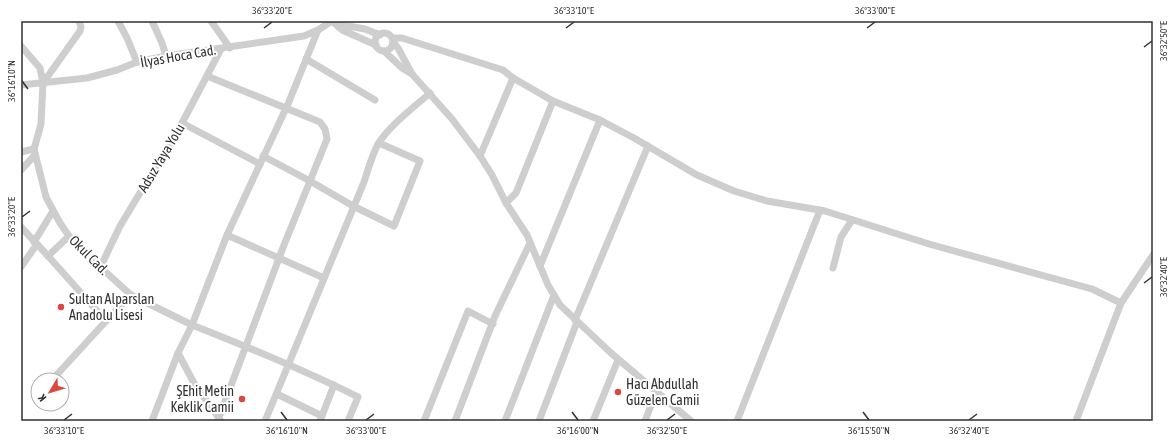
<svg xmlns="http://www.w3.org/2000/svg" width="1174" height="442" viewBox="0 0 1174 442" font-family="'Asap Condensed',sans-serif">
<rect width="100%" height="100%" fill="#fff"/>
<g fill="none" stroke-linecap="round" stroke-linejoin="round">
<g stroke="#cecece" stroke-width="7">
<polyline points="118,21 127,38 137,62"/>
<polyline points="152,21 162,43 166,56"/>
<polyline points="211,21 230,48"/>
<polyline points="332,21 342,30 376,45"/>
<polyline points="337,24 365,29 380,35"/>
<path d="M318,30L288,104L227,235L192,325C248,347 304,370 358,397L348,421"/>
<circle cx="384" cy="42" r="9"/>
<polyline points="392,38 402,38 503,70 513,78 553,101 600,120 634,138 697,175 734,191 767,201 825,211 929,244 1092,289 1121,303"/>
<polyline points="393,42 398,48 412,74 452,119 480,156 492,175 506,203 527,235 548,285 560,305 611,353 691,421"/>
<polyline points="21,46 40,68 43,83 41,124 34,149 46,197 60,223 69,236 98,265 131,295 192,325 178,353 195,385 221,421"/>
<polyline points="384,51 402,68 412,74"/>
<polyline points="306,59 375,100"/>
<polyline points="207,76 320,122 325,129 327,139 310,181 353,206 394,226 420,161 379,143"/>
<polyline points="43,83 80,31 81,27 79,21"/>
<polyline points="21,85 87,78 117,70 137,62 166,56 304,36 318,30 332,21"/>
<polyline points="182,123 260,164"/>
<polyline points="21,152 34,149"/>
<polyline points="480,156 513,78"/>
<polyline points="21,170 35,155"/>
<polyline points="506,203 516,193 553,101"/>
<polyline points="21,227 48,256"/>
<polyline points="227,235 324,278"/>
<polyline points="69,236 48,256 106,321 131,295"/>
<polyline points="34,242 53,211"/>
<polyline points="540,266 600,120"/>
<polyline points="21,267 37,244"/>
<polyline points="100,268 120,226 181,125 221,49"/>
<polyline points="833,268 841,237 852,220"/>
<polyline points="575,320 648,146"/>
<polyline points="52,380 106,321"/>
<polyline points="277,394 322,416"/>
<polyline points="218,420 284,245 310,181 263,156"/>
<polyline points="152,421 178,353"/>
<path d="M265,421L364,182C368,170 372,155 378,144C390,125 413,108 430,93"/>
<polyline points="320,421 334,385"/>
<polyline points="424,421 468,311 493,324"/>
<polyline points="455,421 495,316 530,243"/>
<polyline points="505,421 554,295"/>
<polyline points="539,421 577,322"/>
<polyline points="593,421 618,360"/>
<polyline points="645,421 656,392"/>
<polyline points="737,421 820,210"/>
<polyline points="1076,421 1121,303 1153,255"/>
</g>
</g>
<path fill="none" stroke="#313131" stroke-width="1.5" d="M264,28L272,22M566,28L574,22M867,28L875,22M1144,47L1152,41M22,81L28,89M22,217L30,211M1144,283L1152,277M281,412L287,420M572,412L578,420M863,412L869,420M64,420L72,414M366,420L374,414M667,420L675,414M969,420L977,414"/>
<g fill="#dc4740" stroke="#fff" stroke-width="1.5">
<circle cx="61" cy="307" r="4"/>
<circle cx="618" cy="392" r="4"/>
<circle cx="242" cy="399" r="4"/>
</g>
<g text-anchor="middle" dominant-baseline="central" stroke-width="4" stroke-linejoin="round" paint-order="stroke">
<g font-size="14" fill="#313131" stroke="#fff">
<text transform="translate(178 56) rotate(-10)">İlyas Hoca Cad.</text>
<text transform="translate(161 158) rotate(-59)">Adsız Yaya Yolu</text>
<text transform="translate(89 255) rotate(45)">Okul Cad.</text>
</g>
<g font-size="14" fill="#313131" stroke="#fff" text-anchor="start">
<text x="69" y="299">Sultan Alparslan<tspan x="69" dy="16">Anadolu Lisesi</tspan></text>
<text x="626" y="384">Hacı Abdullah<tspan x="626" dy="16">Güzelen Camii</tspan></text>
<text x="234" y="391" text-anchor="end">ŞEhit Metin<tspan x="234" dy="16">Keklik Camii</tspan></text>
</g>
</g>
<rect width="1174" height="442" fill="none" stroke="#ffffff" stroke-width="44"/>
<g transform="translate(50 392) rotate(232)"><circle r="19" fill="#ffffff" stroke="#adadad"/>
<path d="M0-3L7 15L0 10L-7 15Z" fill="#dc4740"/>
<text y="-6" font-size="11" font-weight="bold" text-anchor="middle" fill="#313131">K</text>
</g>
<rect x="22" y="22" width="1130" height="398" fill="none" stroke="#313131" stroke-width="1.5"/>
<g font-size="10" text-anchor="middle" fill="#313131">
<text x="272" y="14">36°33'20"E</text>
<text x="574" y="14">36°33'10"E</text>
<text x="875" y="14">36°33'00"E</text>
<text transform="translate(1163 41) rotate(-90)" y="4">36°32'50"E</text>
<text transform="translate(11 81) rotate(-90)" y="4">36°16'10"N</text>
<text transform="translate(11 217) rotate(-90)" y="4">36°33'20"E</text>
<text transform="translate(1163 277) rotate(-90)" y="4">36°32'40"E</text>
<text x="64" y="434">36°33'10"E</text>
<text x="287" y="434">36°16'10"N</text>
<text x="366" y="434">36°33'00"E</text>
<text x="578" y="434">36°16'00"N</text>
<text x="667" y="434">36°32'50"E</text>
<text x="869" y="434">36°15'50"N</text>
<text x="969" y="434">36°32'40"E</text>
</g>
</svg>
